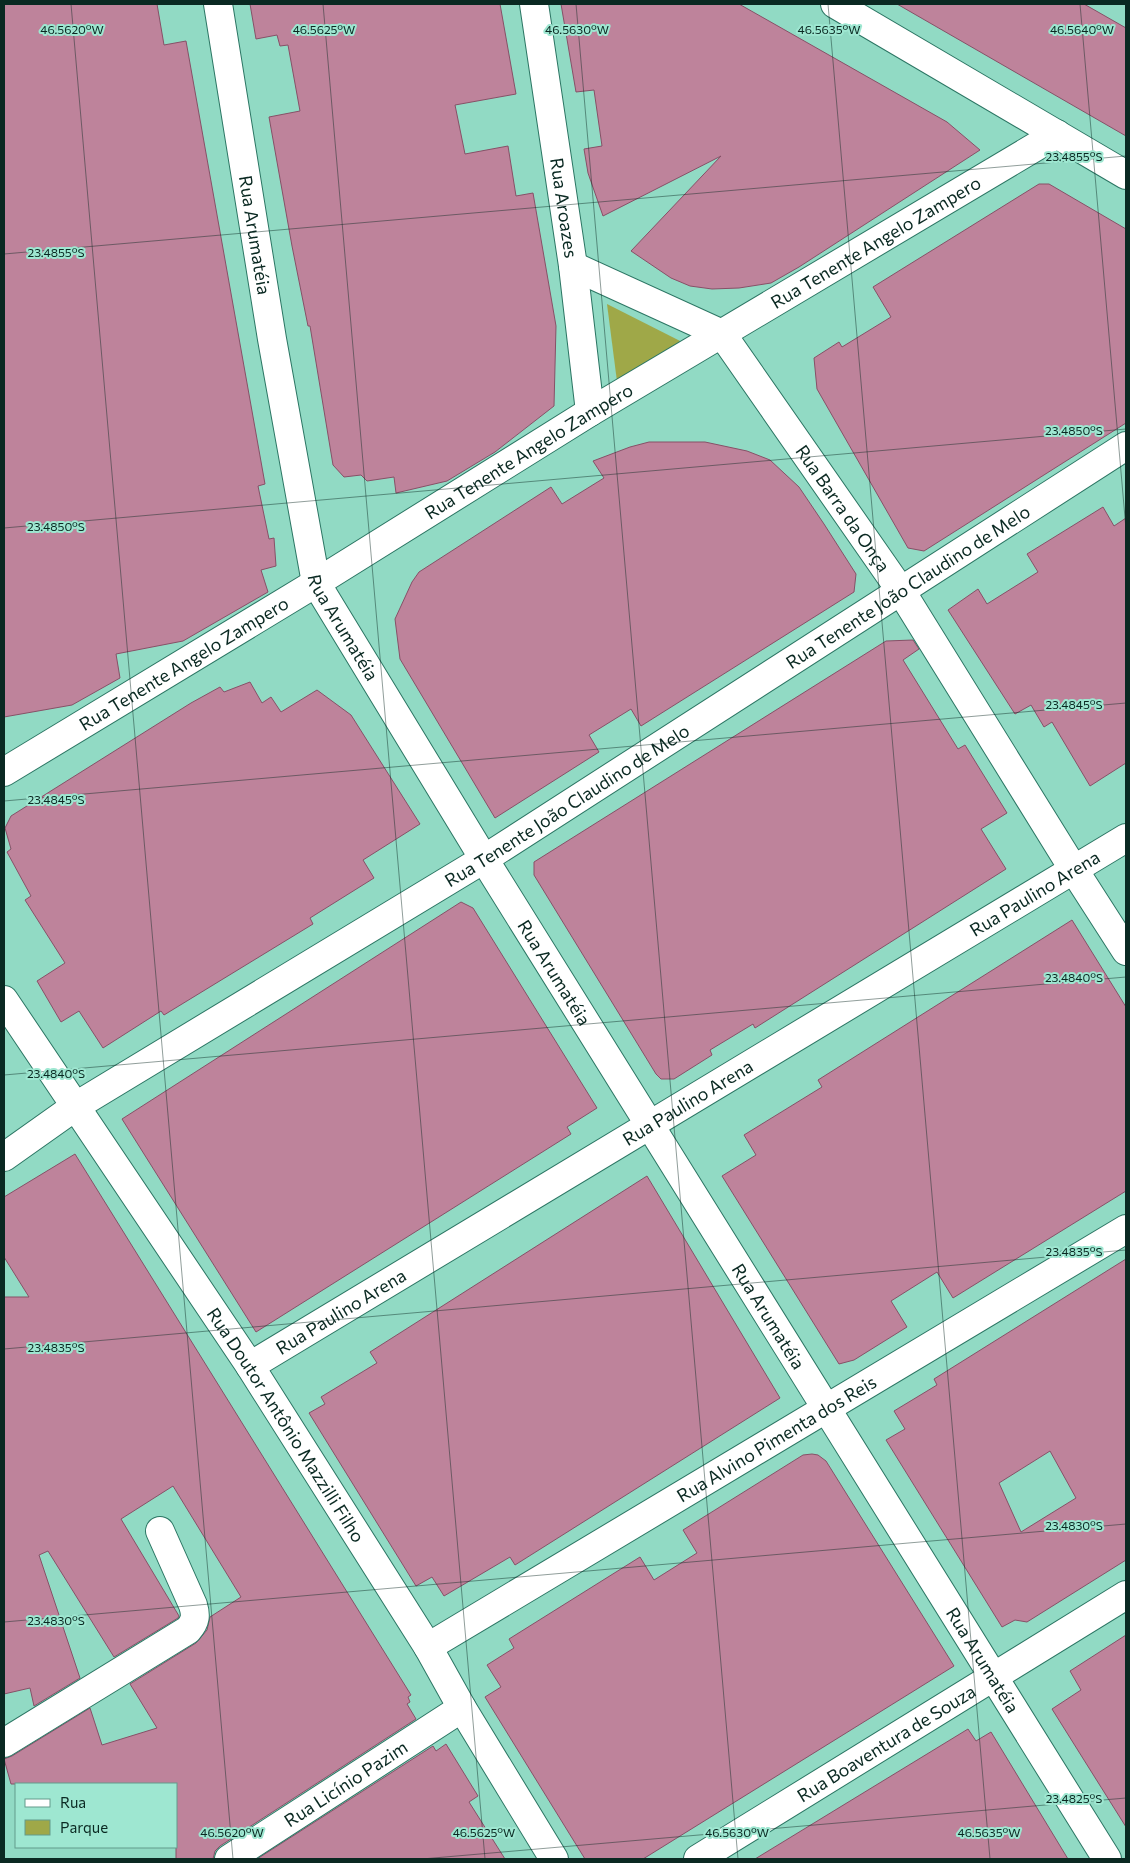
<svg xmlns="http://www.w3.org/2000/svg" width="1130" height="1863" viewBox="0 0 1130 1863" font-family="Commissioner,sans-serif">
<rect width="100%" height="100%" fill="#91dac4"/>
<polygon fill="#9fa848" points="607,304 692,347 619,397"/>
<g fill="#be839b" stroke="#875067" fill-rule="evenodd">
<polygon points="4,4 157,4 164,45 186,41 265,484 258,486 269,539 274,538 276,566 261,570 268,592 183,641 116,654 120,678 72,705 4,717"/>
<polygon points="250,4 500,4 516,94 455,105 465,154 508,146 516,196 533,193 556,326 554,406 495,452 447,481 396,493 394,477 367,481 361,475 344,477 333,465 310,326 308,326 292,246 269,117 300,111 288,45 280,46 277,35 256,39"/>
<polygon points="561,4 739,4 947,122 980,150 799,267 771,283 739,288 712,289 690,286 671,278 631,251 721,156 603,216 588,173 584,149 602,146 594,90 576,92"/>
<polygon points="897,4 1084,4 1126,28 1126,136"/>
<polygon points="1039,184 1049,184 1126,229 1126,423 924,551 908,548 817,389 814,358 839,342 842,347 891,317 873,287"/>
<polygon points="649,442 705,442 747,451 770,460 799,487 824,524 856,574 854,592 641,726 631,709 589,735 599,752 495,818 400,659 395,619 412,582 419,572 551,487 562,504 604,478 593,461 630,447"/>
<polygon points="1103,507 1114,526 1126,518 1126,763 1090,786 1052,722 1044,727 1031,705 1015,714 948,610 978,589 987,604 1038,572 1027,554"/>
<polygon points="913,640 919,649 903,660 958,749 965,745 1007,813 981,829 1006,869 755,1028 753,1024 710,1050 712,1055 674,1079 661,1079 656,1074 534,875 534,862 886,641"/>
<polygon points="250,682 262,703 271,697 281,712 317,690 351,715 420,824 363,860 374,878 310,918 313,924 164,1015 161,1011 103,1048 79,1011 61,1022 37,981 65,963 25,900 31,896 7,852 11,849 5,828 11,816 191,703 220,687 224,692"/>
<polygon points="461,902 473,908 597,1108 567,1127 571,1134 256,1332 122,1119"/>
<polygon points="1072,920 1126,1007 1126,1191 953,1298 937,1272 891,1301 907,1327 854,1360 839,1364 722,1176 756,1155 744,1135 822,1087 818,1080"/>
<polygon points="75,1154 411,1695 408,1697 410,1702 407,1704 416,1719 220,1846 215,1851 213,1859 176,1859 176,1784 11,1784 4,1759 12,1756 90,1708 102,1745 157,1728 130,1684 196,1643 207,1630 210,1617 241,1597 173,1486 121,1519 179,1616 178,1618 114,1657 48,1551 39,1555 80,1678 34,1706 30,1688 4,1694 4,1297 29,1297 4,1257 4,1197"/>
<polygon points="647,1176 780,1398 515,1565 510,1557 444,1596 432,1577 416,1586 309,1413 325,1404 321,1397 377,1363 370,1352"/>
<path d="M1126,1259V1560L1027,1622L1015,1620L1002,1627L886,1440L905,1429L894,1411L937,1385L934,1379ZM1050,1451L1076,1498L1021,1532L999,1483Z"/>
<polygon points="812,1454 818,1455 826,1461 954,1666 643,1859 585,1859 485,1697 501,1687 487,1665 514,1648 509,1639 640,1557 654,1580 697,1553 683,1530 803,1455"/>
<polygon points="1126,1635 1126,1827 1052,1709 1081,1690 1070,1671"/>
<polygon points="968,1729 976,1741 991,1732 1068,1859 755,1859"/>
<polygon points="446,1744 478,1796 469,1802 505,1859 257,1859 433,1746 436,1751"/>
</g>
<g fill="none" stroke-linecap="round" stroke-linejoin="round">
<defs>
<g id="minor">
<path id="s1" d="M218,4L272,339L316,583L484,859L1107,1859"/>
<path id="s2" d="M534,4L573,266L590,412"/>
<polyline points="835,4 1126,175"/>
<path id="s3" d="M573,266L722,334L901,591L1074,870L1126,951"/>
<path id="s4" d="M4,772L316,583L590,412L1057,134"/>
<path id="s5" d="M4,1000L250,1366L428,1647L462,1708L554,1859"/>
<path id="s6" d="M4,1157L76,1106L484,859L1126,446"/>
<path id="s7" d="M250,1366L1126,838"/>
<path id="s8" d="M428,1647L1126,1229"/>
<path d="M4,1743L188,1630C196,1621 196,1615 193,1605L160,1531"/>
<path id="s9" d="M229,1859L462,1708"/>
<path id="s10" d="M698,1859L1126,1595"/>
</g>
</defs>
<use href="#minor" stroke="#2c7664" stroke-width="30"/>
<use href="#minor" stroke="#fff" stroke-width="28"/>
</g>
<path fill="none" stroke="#0a2922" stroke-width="1" stroke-opacity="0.45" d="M71,4L233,1859M323,4L485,1859M576,4L738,1859M828,4L990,1859M1080,4L1126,529M4,254L1126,156M4,528L1126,429M4,801L1126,703M4,1075L1126,977M4,1349L1126,1250M4,1622L1126,1524M422,1859L1126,1798"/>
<g text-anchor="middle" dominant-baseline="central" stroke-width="4" stroke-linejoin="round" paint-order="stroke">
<g font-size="18" fill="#0a2922" stroke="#9ee7d1">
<text stroke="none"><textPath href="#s2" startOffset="206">Rua Aroazes</textPath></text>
<text stroke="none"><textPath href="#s1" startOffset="234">Rua Arumatéia</textPath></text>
<text stroke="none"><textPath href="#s4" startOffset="1020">Rua Tenente Angelo Zampero</textPath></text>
<text stroke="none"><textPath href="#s4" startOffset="615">Rua Tenente Angelo Zampero</textPath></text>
<text stroke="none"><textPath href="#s3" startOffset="376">Rua Barra da Onça</textPath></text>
<text stroke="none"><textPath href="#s6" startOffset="1069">Rua Tenente João Claudino de Melo</textPath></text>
<text stroke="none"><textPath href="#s1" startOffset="639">Rua Arumatéia</textPath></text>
<text stroke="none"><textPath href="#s4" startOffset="210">Rua Tenente Angelo Zampero</textPath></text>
<text stroke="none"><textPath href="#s6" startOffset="664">Rua Tenente João Claudino de Melo</textPath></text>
<text stroke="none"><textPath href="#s7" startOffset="916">Rua Paulino Arena</textPath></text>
<text stroke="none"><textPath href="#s1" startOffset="1044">Rua Arumatéia</textPath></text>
<text stroke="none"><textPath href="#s7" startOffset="511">Rua Paulino Arena</textPath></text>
<text stroke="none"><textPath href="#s7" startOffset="106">Rua Paulino Arena</textPath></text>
<text stroke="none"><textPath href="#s1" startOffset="1449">Rua Arumatéia</textPath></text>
<text stroke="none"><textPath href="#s5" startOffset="510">Rua Doutor Antônio Mazzilli Filho</textPath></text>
<text stroke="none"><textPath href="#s8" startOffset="406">Rua Alvino Pimenta dos Reis</textPath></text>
<text stroke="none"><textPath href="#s1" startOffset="1854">Rua Arumatéia</textPath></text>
<text stroke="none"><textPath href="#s10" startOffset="221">Rua Boaventura de Souza</textPath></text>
<text stroke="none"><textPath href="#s9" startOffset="139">Rua Licínio Pazim</textPath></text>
</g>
</g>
<g font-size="12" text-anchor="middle" fill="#0a2922" stroke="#9ee7d1" stroke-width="4" stroke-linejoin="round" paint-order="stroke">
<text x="72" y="34">46.5620°W</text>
<text x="324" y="34">46.5625°W</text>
<text x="577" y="34">46.5630°W</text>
<text x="829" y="34">46.5635°W</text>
<text x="1082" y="34">46.5640°W</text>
<text x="1074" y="161">23.4855°S</text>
<text x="56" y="257">23.4855°S</text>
<text x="1074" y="435">23.4850°S</text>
<text x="56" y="531">23.4850°S</text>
<text x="1074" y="709">23.4845°S</text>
<text x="56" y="804">23.4845°S</text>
<text x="1074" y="982">23.4840°S</text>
<text x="56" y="1078">23.4840°S</text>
<text x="1074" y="1256">23.4835°S</text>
<text x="56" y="1352">23.4835°S</text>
<text x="1074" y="1530">23.4830°S</text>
<text x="56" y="1625">23.4830°S</text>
<text x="1074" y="1803">23.4825°S</text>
<text x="232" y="1837">46.5620°W</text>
<text x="484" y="1837">46.5625°W</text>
<text x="737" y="1837">46.5630°W</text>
<text x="989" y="1837">46.5635°W</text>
</g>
<rect width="1130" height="1863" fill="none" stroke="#0a2922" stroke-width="10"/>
<rect x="15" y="1783" width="162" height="65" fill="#9ee7d1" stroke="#639b8b"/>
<rect x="25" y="1799" width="25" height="8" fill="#ffffff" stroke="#639b8b"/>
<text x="60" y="1808" font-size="15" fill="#0a2922">Rua</text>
<rect x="25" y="1820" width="25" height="15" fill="#9fa848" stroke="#639b8b"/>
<text x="60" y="1833" font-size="15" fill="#0a2922">Parque</text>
</svg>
